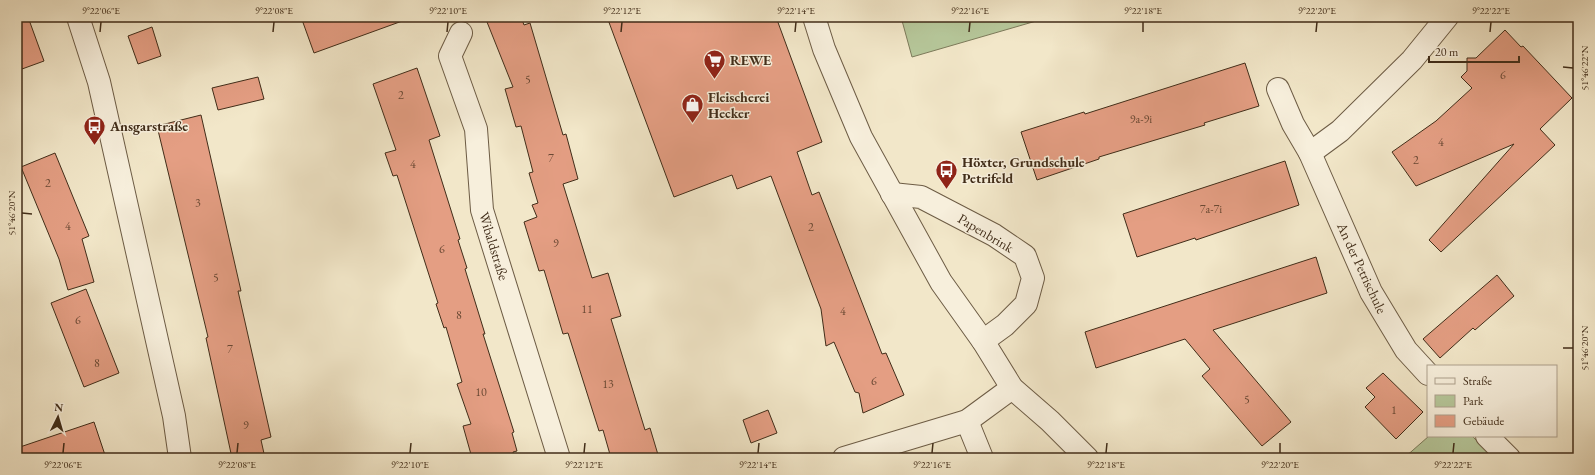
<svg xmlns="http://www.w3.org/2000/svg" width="1595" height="475" viewBox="0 0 1595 475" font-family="'EB Garamond',serif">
<rect width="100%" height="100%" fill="#f2e7c9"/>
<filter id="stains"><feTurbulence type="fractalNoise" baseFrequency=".005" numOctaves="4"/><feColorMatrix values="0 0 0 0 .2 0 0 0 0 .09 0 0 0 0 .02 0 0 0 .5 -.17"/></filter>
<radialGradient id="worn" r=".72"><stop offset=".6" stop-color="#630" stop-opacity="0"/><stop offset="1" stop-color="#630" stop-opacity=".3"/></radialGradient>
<g fill="#b6c79a" stroke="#7c7a5a">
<polygon points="901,17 1050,17 912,57"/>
<polygon points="1429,436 1472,436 1494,458 1404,458"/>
</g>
<g fill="#e49e83" stroke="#412d19">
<polygon points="17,17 28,17 44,61 22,69 17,55"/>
<polygon points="301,17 404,17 405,20 314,53"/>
<polygon points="485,17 521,17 524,25 530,23 563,135 566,134 578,179 563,184 592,278 608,273 621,316 611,319 645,430 650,428 659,458 611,458 603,430 599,431 568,333 563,334 544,270 539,271 524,222 537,217 532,205 538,203 529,173 533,172 521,126 516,127 505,89 513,87"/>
<polygon points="607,17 776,17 822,142 797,152 812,195 819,192 882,354 886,353 904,395 863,413 859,393 855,392 834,342 826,346 821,309 771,176 737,189 732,175 674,197"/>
<polygon points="152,27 161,56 138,64 128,36"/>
<polygon points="1505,30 1521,47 1523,46 1572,98 1540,129 1555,145 1441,252 1429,240 1514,144 1416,186 1392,152 1436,121 1472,88 1461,77 1467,71 1467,58 1476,58"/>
<polygon points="1245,63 1259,106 1204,123 1205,125 1099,157 1099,159 1037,180 1021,132 1084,112 1085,114"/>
<polygon points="417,68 440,136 429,140 460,239 458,240 467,268 465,269 485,334 483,334 514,432 512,433 517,451 513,452 514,458 472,458 463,426 471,424 457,384 462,382 446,327 444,328 436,304 438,303 397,175 393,176 385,153 396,150 373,84"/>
<polygon points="258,77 264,99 218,110 212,88"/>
<polygon points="201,115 241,291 238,291 271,437 261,440 265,458 232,458 206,338 208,337 157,126"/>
<polygon points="55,153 89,236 82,239 94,282 68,290 59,259 21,167"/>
<polygon points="1285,161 1299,205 1196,240 1195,238 1137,257 1123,214"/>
<polygon points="1316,257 1327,293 1213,330 1291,422 1262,446 1202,376 1210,369 1185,339 1096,368 1085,332"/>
<polygon points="1497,275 1514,296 1475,330 1473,328 1440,358 1423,339"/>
<polygon points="86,289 119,373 84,387 51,303"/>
<polygon points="1383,373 1423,412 1396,439 1365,407 1375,397 1366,388"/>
<polygon points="768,410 777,433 751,443 743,420"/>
<polygon points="94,422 106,458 17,458 17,448"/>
</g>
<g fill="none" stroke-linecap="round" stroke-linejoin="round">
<defs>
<g id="minor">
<polyline points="78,17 99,82 174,416 180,458"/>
<polyline points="814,17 824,49 861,137 941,282 983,341 1012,388 1050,421 1087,458"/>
<polyline points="461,33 450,56 476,129 482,210 559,458"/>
<polyline points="1278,89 1293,124 1310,153 1371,292 1406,350 1428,374"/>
<polyline points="1310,153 1340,131 1412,60 1447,17"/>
<polyline points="892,194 921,197 994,235 1025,256 1033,278 1026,304 1005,325 983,341"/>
<polyline points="967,421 982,458"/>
<polyline points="1487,436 1509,458"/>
<polyline points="844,458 967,421 1012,388"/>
</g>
</defs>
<use href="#minor" stroke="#6d5c45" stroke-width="24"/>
<use href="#minor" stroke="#f7efdc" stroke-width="22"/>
</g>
<path fill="none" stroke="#412d19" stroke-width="1.5" d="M100,32L101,22M273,32L274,22M447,32L448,22M621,32L622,22M795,32L796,22M969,32L970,22M1143,32V22M1316,32L1317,22M1490,32L1491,22M1563,67L1573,68M22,213L32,214M1563,348H1573M63,453L64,443M237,453L238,443M410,453L411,443M584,453L585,443M758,453L759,443M932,453L933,443M1106,453L1107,443M1280,453V443M1453,453L1454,443"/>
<defs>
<symbol id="supermarket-pin" viewBox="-11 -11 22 30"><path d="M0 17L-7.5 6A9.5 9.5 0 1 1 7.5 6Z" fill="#8f2418" stroke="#f7efdc"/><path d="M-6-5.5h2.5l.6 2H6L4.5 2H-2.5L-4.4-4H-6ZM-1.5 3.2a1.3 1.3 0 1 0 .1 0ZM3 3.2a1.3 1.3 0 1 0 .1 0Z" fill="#fff"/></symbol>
<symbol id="shop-pin" viewBox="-11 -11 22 30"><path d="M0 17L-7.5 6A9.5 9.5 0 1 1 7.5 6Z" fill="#8f2418" stroke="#f7efdc"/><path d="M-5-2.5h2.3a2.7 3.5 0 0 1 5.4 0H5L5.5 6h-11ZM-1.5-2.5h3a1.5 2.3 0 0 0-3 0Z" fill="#fff"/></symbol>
<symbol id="bus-pin" viewBox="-11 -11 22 30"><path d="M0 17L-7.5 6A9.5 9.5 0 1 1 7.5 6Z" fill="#8f2418" stroke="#f7efdc"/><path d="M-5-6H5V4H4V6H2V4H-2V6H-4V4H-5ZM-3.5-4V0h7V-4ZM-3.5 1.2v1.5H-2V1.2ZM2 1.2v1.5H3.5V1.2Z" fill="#fff"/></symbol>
</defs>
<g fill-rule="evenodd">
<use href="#supermarket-pin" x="702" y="48" width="25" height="34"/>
<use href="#shop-pin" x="680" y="92" width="25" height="34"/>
<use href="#bus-pin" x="82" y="114" width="25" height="34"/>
<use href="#bus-pin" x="934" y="158" width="25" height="34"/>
</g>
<g text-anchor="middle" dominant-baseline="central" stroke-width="3" stroke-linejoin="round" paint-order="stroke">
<g font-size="12" fill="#6a4934">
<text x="1503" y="75">6</text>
<text x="528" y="79">5</text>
<text x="401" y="95">2</text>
<text x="1141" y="119">9a-9i</text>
<text x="1441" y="142">4</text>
<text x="551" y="158">7</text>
<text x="1416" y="160">2</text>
<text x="413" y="164">4</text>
<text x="48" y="183">2</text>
<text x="198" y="203">3</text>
<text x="1211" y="209">7a-7i</text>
<text x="68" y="226">4</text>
<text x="811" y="227">2</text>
<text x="556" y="243">9</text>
<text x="442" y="249">6</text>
<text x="216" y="277">5</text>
<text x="587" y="309">11</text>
<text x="843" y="311">4</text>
<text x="459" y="315">8</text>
<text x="78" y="320">6</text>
<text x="230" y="349">7</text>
<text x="97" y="363">8</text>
<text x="874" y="381">6</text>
<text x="608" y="384">13</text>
<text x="481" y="392">10</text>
<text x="1247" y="399">5</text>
<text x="1394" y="410">1</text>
<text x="246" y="425">9</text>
</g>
<g font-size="14" font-weight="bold" fill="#412d19" stroke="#f7efdc" text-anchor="start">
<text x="730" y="60">REWE</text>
<text x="708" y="97">Fleischerei<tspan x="708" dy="16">Hecker</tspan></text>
<text x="110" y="126">Ansgarstraße</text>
<text x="962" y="162">Höxter, Grundschule<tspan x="962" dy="16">Petrifeld</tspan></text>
</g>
<g font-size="14" fill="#412d19" stroke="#f7efdc">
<text transform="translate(986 233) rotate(31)">Papenbrink</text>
<text transform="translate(494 246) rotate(73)">Wibaldstraße</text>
<text transform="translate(1362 268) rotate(65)">An der Petrischule</text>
</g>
</g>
<rect width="1595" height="475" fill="none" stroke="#f2e7c9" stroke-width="44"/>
<rect x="1427" y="365" width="130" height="72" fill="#f7efdc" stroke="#aea18e"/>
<rect x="1435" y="378" width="20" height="6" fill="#f7efdc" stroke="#aea18e"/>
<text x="1463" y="385" font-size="12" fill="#412d19">Straße</text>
<rect x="1435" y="395" width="20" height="12" fill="#b6c79a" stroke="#aea18e"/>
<text x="1463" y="405" font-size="12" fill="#412d19">Park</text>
<rect x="1435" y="415" width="20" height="12" fill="#e49e83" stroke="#aea18e"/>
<text x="1463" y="425" font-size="12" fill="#412d19">Gebäude</text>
<g transform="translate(58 417) rotate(5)" stroke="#f7efdc" stroke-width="3" paint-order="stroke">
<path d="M0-3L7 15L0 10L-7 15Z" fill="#412d19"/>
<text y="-6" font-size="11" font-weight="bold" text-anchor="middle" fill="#412d19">N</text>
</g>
<path d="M1429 56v6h90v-6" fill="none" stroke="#412d19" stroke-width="2"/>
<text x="1435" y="56" font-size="12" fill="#412d19" stroke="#f7efdc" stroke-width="3" paint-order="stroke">20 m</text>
<rect x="22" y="22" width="1551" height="431" fill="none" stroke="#412d19" stroke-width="1.5"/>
<g font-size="10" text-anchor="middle" fill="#412d19">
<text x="101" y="14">9°22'06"E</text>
<text x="274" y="14">9°22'08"E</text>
<text x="448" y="14">9°22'10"E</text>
<text x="622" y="14">9°22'12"E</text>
<text x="796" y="14">9°22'14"E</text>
<text x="970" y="14">9°22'16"E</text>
<text x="1143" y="14">9°22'18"E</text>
<text x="1317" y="14">9°22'20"E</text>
<text x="1491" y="14">9°22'22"E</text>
<text transform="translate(1584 68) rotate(-90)" y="4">51°46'22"N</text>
<text transform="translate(11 213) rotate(-90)" y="4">51°46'20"N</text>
<text transform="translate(1584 348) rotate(-90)" y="4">51°46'20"N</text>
<text x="63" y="468">9°22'06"E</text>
<text x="237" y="468">9°22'08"E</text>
<text x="410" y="468">9°22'10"E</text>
<text x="584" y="468">9°22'12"E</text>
<text x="758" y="468">9°22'14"E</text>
<text x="932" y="468">9°22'16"E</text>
<text x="1106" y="468">9°22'18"E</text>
<text x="1280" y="468">9°22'20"E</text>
<text x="1453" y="468">9°22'22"E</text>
</g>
<rect width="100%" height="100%" filter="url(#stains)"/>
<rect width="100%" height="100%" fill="url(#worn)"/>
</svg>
